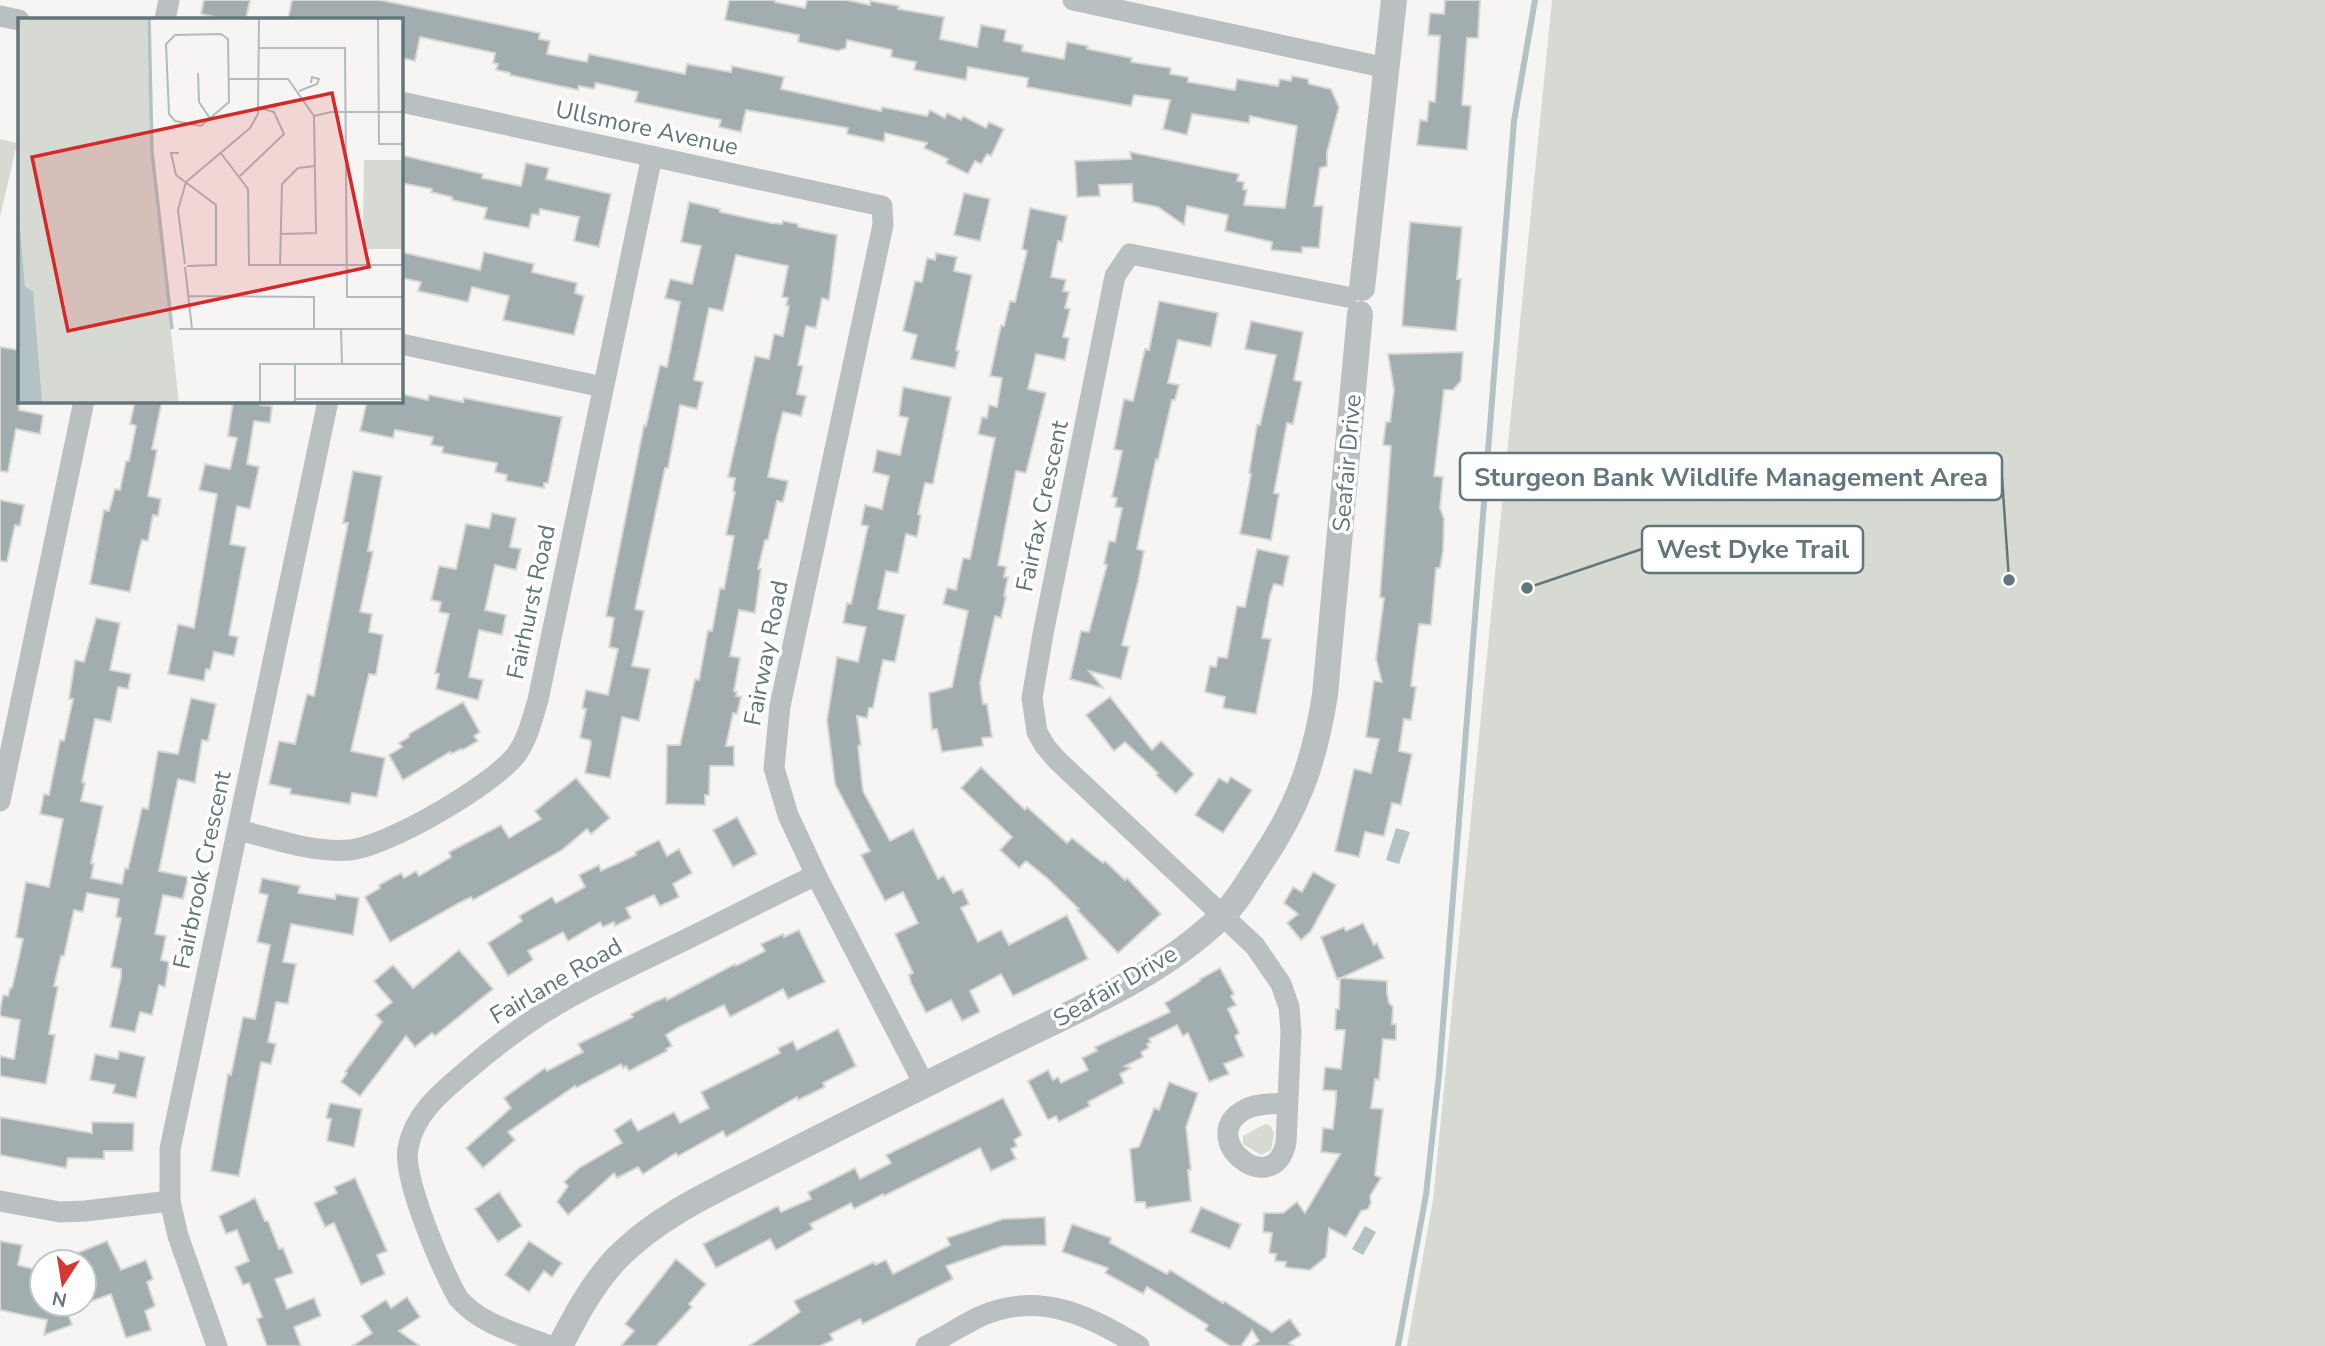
<svg xmlns="http://www.w3.org/2000/svg" width="2325" height="1346" viewBox="0 0 2325 1346" font-family="'Nunito Sans',sans-serif">
<rect width="100%" height="100%" fill="#f6f5f3"/>
<g fill="#d6dad2">
<polygon points="1552,0 2325,0 2325,1346 1407,1346 1433,1200"/>
<polygon points="0,139 17,143 0,217"/>
<polygon points="1265,1124 1271,1126 1274,1134 1271,1150 1261,1155 1243,1144 1243,1136"/>
</g>
<g fill="#b3c2c4">
<polygon points="1396,828 1410,832 1399,864 1386,860"/>
<polygon points="1365,1226 1376,1232 1363,1255 1352,1249"/>
</g>
<g fill="none" stroke-linecap="round" stroke-linejoin="round">
<polyline stroke="#b3c2c4" stroke-width="6" points="1398,1346 1426,1195 1439,1075 1514,121 1535,0"/>
</g>
<g fill="#a2adaf" stroke="#d7d7d5" stroke-width="2">
<polygon points="204,0 250,0 246,19 213,19 214,17 201,14"/>
<polygon points="292,0 380,0 540,33 539,39 550,41 547,54 587,62 589,54 685,74 687,64 731,72 732,66 784,77 781,89 881,111 882,107 927,116 930,110 945,118 947,113 961,120 963,116 986,128 989,122 1004,129 991,156 987,154 981,164 975,161 968,174 946,163 948,159 924,148 927,143 885,133 884,142 847,134 848,128 746,110 741,132 719,127 721,120 635,102 638,92 596,83 594,89 579,86 578,90 510,75 510,73 496,70 498,64 493,63 495,53 420,37 415,61 401,58 401,19 288,19"/>
<polygon points="729,0 775,0 775,2 805,8 807,0 847,0 870,5 870,1 899,6 898,9 944,17 940,39 977,47 981,25 1006,30 1004,41 1023,45 1022,51 1064,59 1067,42 1088,46 1087,49 1132,58 1131,62 1171,68 1170,74 1188,77 1188,82 1235,90 1237,79 1278,86 1280,79 1291,81 1292,76 1308,79 1309,84 1331,89 1339,107 1327,152 1327,166 1320,168 1314,206 1323,206 1319,248 1302,247 1302,253 1271,250 1272,242 1225,231 1228,215 1187,206 1184,225 1158,207 1133,202 1132,184 1099,185 1100,196 1077,197 1075,161 1131,159 1130,152 1239,174 1237,181 1244,182 1243,189 1247,190 1244,205 1285,208 1297,126 1250,116 1249,123 1192,114 1187,135 1163,129 1170,100 1134,95 1131,106 1027,87 1028,78 968,67 966,80 914,70 916,62 891,57 892,50 847,40 846,48 838,51 798,42 799,35 725,20"/>
<polygon points="1445,0 1480,0 1478,38 1467,38 1462,105 1471,106 1467,150 1417,145 1420,120 1427,121 1429,101 1435,102 1440,36 1428,35 1430,13 1444,14"/>
<polygon points="401,155 483,174 482,178 521,186 526,163 549,168 546,179 611,194 599,247 574,241 579,217 540,209 539,215 532,214 529,228 484,219 487,208 452,200 452,197 431,192 432,189 401,183"/>
<polygon points="964,193 990,199 980,241 954,235"/>
<polygon points="689,202 720,209 720,212 771,223 782,224 783,221 798,224 798,227 837,235 829,300 822,298 816,328 806,326 798,365 803,366 797,394 806,396 801,416 783,412 777,435 768,477 788,481 783,502 777,501 768,540 765,540 758,569 761,569 755,613 739,610 730,656 740,658 734,691 737,692 736,696 741,697 737,714 733,713 726,746 734,746 734,766 710,766 709,795 705,795 705,805 666,804 667,745 680,745 695,679 699,680 708,630 712,631 720,588 724,589 734,536 726,535 735,492 733,491 735,478 728,477 755,356 769,359 774,334 783,336 789,306 786,305 788,298 782,297 788,266 736,255 723,311 709,308 694,380 703,382 697,409 680,405 668,468 665,468 635,609 644,611 632,666 650,669 639,721 622,717 610,778 585,773 591,743 590,740 580,738 586,709 582,708 586,690 608,695 618,649 609,647 614,618 606,616 644,425 646,426 660,365 667,367 680,302 665,298 670,279 692,284 701,246 681,242"/>
<polygon points="1030,208 1067,216 1062,242 1058,241 1051,277 1066,280 1063,291 1069,292 1065,308 1070,309 1063,337 1069,338 1065,360 1036,354 1028,389 1046,393 1026,473 1016,471 998,565 1006,567 1004,577 1008,577 1004,596 1006,596 1001,618 995,616 980,683 983,704 987,704 992,737 982,738 983,746 942,752 937,729 932,730 929,693 952,687 968,611 943,604 947,588 956,590 963,558 970,559 995,438 978,434 982,417 987,418 989,405 997,407 1002,378 990,376 1001,325 1004,326 1010,301 1015,302 1027,251 1022,249"/>
<polygon points="1410,222 1462,227 1457,279 1461,279 1456,331 1402,326"/>
<polygon points="401,252 480,270 484,252 534,264 532,272 577,283 575,293 584,296 574,335 503,320 509,296 472,287 468,302 418,291 421,282 401,278"/>
<polygon points="936,253 957,257 954,271 972,275 956,350 959,351 955,368 911,359 917,335 903,331 915,281 922,282 927,258 935,260"/>
<polygon points="1159,301 1218,313 1211,347 1178,340 1168,383 1179,385 1175,400 1172,400 1158,460 1156,459 1137,549 1144,551 1138,582 1122,645 1129,647 1121,679 1089,671 1103,688 1070,679 1081,631 1089,632 1107,565 1104,564 1109,541 1115,542 1122,508 1115,507 1117,498 1112,497 1122,451 1114,449 1124,399 1133,401 1145,349 1149,350"/>
<polygon points="1251,321 1303,332 1294,380 1302,382 1293,424 1287,423 1274,493 1279,494 1271,540 1240,534 1251,474 1249,473 1257,425 1260,425 1276,355 1245,349"/>
<polygon points="0,347 19,350 19,410 43,415 40,434 16,429 8,472 0,471"/>
<polygon points="1463,352 1461,381 1453,390 1444,390 1434,476 1443,477 1440,508 1444,519 1443,551 1440,568 1436,568 1431,625 1419,624 1411,686 1416,687 1411,720 1404,719 1399,751 1412,754 1401,805 1392,803 1384,836 1365,832 1359,857 1335,851 1354,769 1371,773 1379,739 1366,737 1374,681 1382,682 1376,659 1384,598 1380,597 1391,446 1383,445 1386,422 1390,422 1394,390 1388,354"/>
<polygon points="903,387 951,397 933,484 925,483 918,514 921,515 917,537 906,534 898,573 886,571 878,609 905,615 895,662 883,660 873,708 869,708 867,718 857,716 861,745 858,746 863,791 890,841 913,829 938,879 944,876 953,893 962,889 969,904 961,908 978,942 1001,930 1009,945 1067,915 1088,959 1013,996 1001,974 970,991 980,1012 962,1021 951,1000 926,1013 911,983 909,975 913,973 895,934 918,923 903,892 885,901 861,855 870,851 835,784 827,720 837,657 858,662 866,627 843,623 847,603 851,604 868,526 861,525 865,505 882,509 889,476 873,472 877,450 900,455 908,418 899,416"/>
<polygon points="401,394 428,400 429,395 463,402 464,398 562,417 548,483 544,483 544,488 506,481 507,475 495,472 497,463 442,453 443,447 431,445 433,437 395,430 393,438 360,431 367,401 401,401"/>
<polygon points="135,401 162,401 152,449 157,450 148,496 161,499 158,516 153,515 148,541 142,540 139,550 130,592 90,584 104,510 109,511 115,489 120,490 126,461 129,461 136,426 130,424"/>
<polygon points="233,401 260,401 260,405 272,406 270,423 254,421 247,464 259,467 250,509 237,506 230,544 246,547 229,635 238,637 234,656 214,652 210,670 206,669 204,681 168,674 178,624 194,628 217,494 199,490 205,464 230,469 237,438 228,436"/>
<polygon points="353,471 382,476 368,551 373,552 360,612 372,614 369,632 383,635 376,675 369,674 351,751 385,758 377,797 352,793 350,804 290,794 291,789 269,784 279,741 295,744 307,694 314,696 348,523 343,523"/>
<polygon points="0,500 24,505 20,526 15,525 7,562 0,561"/>
<polygon points="492,513 516,518 510,547 521,549 516,570 495,565 485,610 506,615 502,635 479,630 469,677 483,680 478,700 436,689 439,674 435,673 449,614 439,612 441,602 431,600 439,566 456,569 466,524 489,528"/>
<polygon points="1257,549 1289,556 1283,586 1274,584 1270,595 1262,638 1271,639 1256,714 1223,708 1225,697 1205,692 1210,666 1216,667 1218,657 1227,658 1237,606 1245,607"/>
<polygon points="96,618 120,623 110,670 131,674 128,689 118,687 111,722 95,719 82,782 85,783 81,801 103,806 91,863 94,864 91,878 122,884 125,868 128,869 142,808 148,809 158,751 178,754 191,698 216,704 208,741 202,740 195,783 178,779 159,871 188,877 183,899 163,895 155,934 166,936 161,960 169,962 165,987 159,985 152,1015 140,1012 135,1032 110,1027 121,977 121,969 111,967 121,918 116,917 119,899 87,893 83,912 74,910 64,956 61,956 54,986 58,987 49,1034 55,1035 46,1084 0,1076 0,1056 14,1059 20,1020 0,1016 0,1011 3,995 8,996 10,988 12,988 23,939 16,937 26,882 49,887 63,819 40,814 44,794 49,795 60,740 64,741 73,699 69,699 75,660 84,662"/>
<polygon points="1110,697 1152,750 1161,741 1194,774 1176,794 1156,775 1158,773 1125,742 1114,751 1086,715"/>
<polygon points="463,702 480,732 474,736 478,741 462,750 461,749 451,754 450,752 403,780 389,755 402,747 399,743 409,737 409,734"/>
<polygon points="981,767 1025,810 1027,807 1067,843 1072,838 1103,863 1105,861 1125,880 1127,878 1161,914 1118,953 1077,910 1079,909 1047,878 1026,861 1019,868 1000,850 1012,837 961,788"/>
<polygon points="1231,777 1252,790 1223,833 1195,815 1219,778 1227,783"/>
<polygon points="576,778 610,818 591,834 587,829 562,850 509,880 473,900 471,897 459,903 390,942 365,897 380,888 379,885 401,873 404,878 416,871 419,876 451,857 449,852 501,825 509,838 541,819 535,811"/>
<polygon points="737,817 757,854 733,867 713,830"/>
<polygon points="659,840 667,856 679,849 692,873 673,884 679,897 660,906 654,895 626,908 631,918 615,926 614,922 603,927 600,922 568,941 563,932 528,951 533,960 508,976 488,943 522,921 519,916 552,897 556,903 585,887 579,875 599,865 601,871 636,855 635,852"/>
<polygon points="1313,872 1336,885 1311,931 1301,940 1287,923 1298,914 1284,903 1293,887 1302,892"/>
<polygon points="262,878 300,886 298,893 335,899 336,894 359,898 353,935 291,924 283,962 296,964 288,1004 276,1002 268,1042 276,1044 271,1064 261,1062 239,1176 211,1171 228,1074 231,1075 243,1017 255,1019 270,945 257,942 268,895 259,893"/>
<polygon points="1363,923 1374,945 1377,943 1384,958 1341,978 1387,981 1387,993 1389,1003 1393,1007 1392,1024 1396,1024 1396,1040 1383,1039 1379,1080 1375,1079 1371,1108 1383,1109 1375,1175 1381,1178 1370,1196 1371,1203 1368,1209 1361,1211 1346,1237 1329,1228 1326,1257 1310,1270 1290,1268 1285,1267 1286,1262 1275,1261 1276,1254 1269,1253 1272,1233 1263,1232 1264,1213 1283,1213 1297,1202 1305,1213 1340,1154 1321,1152 1323,1128 1333,1129 1336,1099 1336,1091 1323,1090 1325,1067 1341,1069 1345,1030 1335,1030 1336,1009 1339,1009 1340,978 1337,979 1321,937 1344,927 1346,931"/>
<polygon points="799,930 825,982 788,999 783,989 730,1017 724,1005 679,1027 666,1035 672,1046 666,1049 667,1051 629,1071 626,1066 623,1068 621,1064 576,1088 575,1086 508,1132 515,1140 483,1168 466,1148 511,1108 504,1098 545,1068 547,1071 583,1052 578,1044 633,1017 631,1014 652,1003 666,997 667,1000 735,964 736,966 765,951 761,944 783,934 784,937"/>
<polygon points="459,950 493,989 435,1036 432,1033 415,1047 406,1036 360,1096 341,1082 347,1073 345,1072 382,1022 376,1015 392,1002 374,981 393,965 413,988"/>
<polygon points="1220,968 1234,994 1231,996 1236,1005 1228,1009 1239,1033 1235,1036 1244,1056 1224,1064 1229,1074 1209,1082 1188,1033 1183,1036 1177,1025 1149,1039 1151,1042 1147,1044 1149,1048 1141,1052 1143,1057 1125,1066 1131,1068 1120,1074 1124,1083 1088,1102 1090,1106 1059,1122 1056,1116 1048,1120 1028,1081 1048,1070 1053,1080 1058,1077 1061,1083 1088,1070 1082,1058 1097,1051 1095,1047 1170,1012 1165,1003 1200,981 1200,979"/>
<polygon points="838,1029 856,1066 823,1083 825,1087 798,1100 797,1097 726,1137 723,1131 678,1156 676,1153 643,1174 638,1167 617,1178 614,1173 568,1215 557,1202 568,1186 564,1182 579,1168 622,1143 614,1130 631,1119 638,1131 674,1112 680,1123 709,1108 701,1092 780,1053 778,1048 793,1041 797,1050"/>
<polygon points="119,1051 145,1057 136,1098 113,1093 115,1085 90,1080 95,1054 118,1059"/>
<polygon points="1169,1082 1198,1093 1186,1127 1191,1170 1188,1170 1191,1201 1146,1208 1145,1202 1135,1202 1130,1149 1139,1147 1154,1108 1159,1110"/>
<polygon points="1003,1098 1022,1135 1014,1140 1017,1146 1011,1149 1016,1159 991,1171 980,1148 884,1196 883,1194 854,1209 851,1203 810,1224 813,1229 776,1250 770,1239 716,1268 703,1244 778,1206 781,1212 811,1199 808,1192 855,1168 860,1179 891,1163 886,1155"/>
<polygon points="330,1103 362,1109 354,1147 327,1141 331,1119 326,1118"/>
<polygon points="0,1117 92,1133 92,1122 134,1123 133,1151 104,1151 104,1159 68,1158 66,1168 0,1155"/>
<polygon points="355,1178 387,1251 377,1255 385,1274 361,1285 334,1223 325,1227 314,1203 337,1193 334,1187"/>
<polygon points="499,1192 522,1226 498,1242 475,1209"/>
<polygon points="255,1198 265,1221 268,1221 279,1249 283,1248 293,1273 275,1279 287,1309 314,1298 321,1316 294,1327 301,1346 267,1346 257,1319 262,1317 249,1283 243,1285 235,1267 249,1261 237,1230 226,1234 219,1216"/>
<polygon points="1201,1207 1241,1224 1230,1249 1190,1232"/>
<polygon points="1045,1217 1046,1245 1003,1246 946,1266 953,1279 863,1324 860,1319 830,1334 833,1340 820,1346 749,1346 800,1312 794,1301 874,1262 875,1265 886,1260 893,1274 950,1245 947,1238 1003,1219"/>
<polygon points="1072,1224 1111,1238 1110,1243 1167,1274 1170,1270 1223,1303 1224,1301 1272,1332 1290,1319 1301,1335 1289,1343 1294,1346 1252,1346 1259,1341 1252,1330 1241,1346 1230,1346 1205,1330 1208,1325 1147,1287 1143,1294 1105,1273 1108,1268 1062,1252"/>
<polygon points="0,1241 22,1245 18,1265 34,1269 33,1273 42,1275 42,1304 65,1304 72,1325 44,1335 47,1320 0,1310"/>
<polygon points="107,1241 121,1270 146,1260 153,1279 147,1282 155,1306 145,1311 151,1330 126,1338 111,1294 84,1304 84,1262 55,1262"/>
<polygon points="529,1241 562,1263 552,1277 544,1271 529,1292 505,1275"/>
<polygon points="676,1259 706,1284 689,1304 692,1307 656,1346 621,1346 634,1331 625,1324"/>
<polygon points="407,1297 420,1317 399,1331 420,1346 352,1346 372,1333 361,1316 386,1300 391,1308"/>
</g>
<g fill="none" stroke-linecap="round" stroke-linejoin="round">
<g stroke="#bac0c2" stroke-width="21">
<polyline points="1073,0 1387,68"/>
<polyline points="0,16 19,20"/>
<polyline points="165,19 169,0"/>
<polyline points="401,102 882,206 883,225 780,706 774,768 788,815 816,875 924,1084"/>
<polyline points="401,344 603,387"/>
<polyline points="0,801 84,401"/>
<path d="M239,830C274,839 313,853 349,850C387,847 493,785 516,755C528,739 532,719 538,700L652,156"/>
<path d="M1287,1103C1273,1104 1256,1103 1244,1110C1195,1138 1272,1202 1286,1143L1291,1032L1289,1007L1281,984L1255,946L1057,760L1045,746L1037,732L1032,698L1043,634L1115,276L1130,254L1347,297"/>
<polyline points="0,1201 60,1212 85,1211 170,1201"/>
<polyline points="217,1346 178,1236 170,1201 170,1149 328,401"/>
<path d="M550,1346C517,1333 481,1325 458,1298C442,1269 402,1178 408,1148C414,1115 439,1094 464,1073C488,1052 513,1033 540,1015C586,986 638,963 687,939C730,918 772,896 816,875"/>
<path d="M926,1346C944,1337 961,1326 979,1317C1038,1290 1089,1315 1139,1346"/>
</g>
<g stroke="#bac0c2" stroke-width="26">
<polyline points="1362,288 1394,0"/>
<path d="M560,1346C576,1315 593,1283 617,1258C663,1211 726,1186 783,1156C858,1118 934,1080 1010,1043C1083,1007 1163,974 1222,916C1237,902 1248,882 1259,865C1298,808 1314,763 1325,695L1360,314"/>
</g>
</g>
<g text-anchor="middle" dominant-baseline="central" stroke-width="7" stroke-linejoin="round" paint-order="stroke">
<g font-size="24" fill="#63767b" stroke="#fff">
<text transform="translate(647 128) rotate(12)">Ullsmore Avenue</text>
<text transform="translate(1347 463) rotate(-85)">Seafair Drive</text>
<text transform="translate(1042 506) rotate(-78)">Fairfax Crescent</text>
<text transform="translate(531 602) rotate(-78)">Fairhurst Road</text>
<text transform="translate(766 653) rotate(-79)">Fairway Road</text>
<text transform="translate(202 870) rotate(-78)">Fairbrook Crescent</text>
<text transform="translate(556 981) rotate(-30)">Fairlane Road</text>
<text transform="translate(1115 986) rotate(-30)">Seafair Drive</text>
</g>
</g>
<g transform="translate(18 18)">
<rect width="385" height="385" fill="#f6f5f3"/>
<path d="M0,0H129L133,133L161,385H0ZM346,142H384L385,231H345Z" fill="#d6dad2"/>
<path d="M0,190L7,269L15,273L24,385H0Z" fill="#b3c2c4"/>
<path fill="none" stroke="#b3c2c4" stroke-width="3.5" d="M131,1L134,134L154,311"/>
<path fill="none" stroke="#b2babc" stroke-width="2" d="M360,0L361,126H385M157,17L203,16L210,21L211,84L183,108L157,103L151,96L148,26ZM241,30H327L329,279H385M180,55L181,84L193,102M211,61H270L296,98L298,215L262,216M281,73L299,66L301,61L294,59L293,65M296,98L313,94H385M202,134L230,171L231,247H385M161,135H153L158,157L198,187V247L169,248M222,158L266,116L256,94L242,90M167,246L160,192L168,164L232,110L240,96L241,0M262,247L264,166L280,150L297,148M167,249L174,311M170,278L296,279V311M189,311H161H385M323,311L324,346M277,346V385M277,381H385M242,385V346H385"/>
<path fill="#d62828" fill-opacity="0.15" stroke="#d62828" stroke-width="3.5" d="M314,75L351,249L50,313L14,139Z"/>
<rect width="385" height="385" fill="none" stroke="#63767b" stroke-width="3.5"/>
</g>
<path fill="none" stroke="#63767b" stroke-width="2.5" d="M2009 580L2002 477M1527 588L1642 549"/>
<g fill="#63767b" stroke="#fff" stroke-width="2.5">
<circle cx="2009" cy="580" r="7"/>
<circle cx="1527" cy="588" r="7"/>
</g>
<g fill="#fff" stroke="#63767b" stroke-width="2.5">
<rect x="1460" y="453" width="542" height="47" rx="7"/>
<rect x="1642" y="526" width="221" height="47" rx="7"/>
</g>
<g font-size="26" text-anchor="middle" font-weight="bold" fill="#63767b">
<text x="1731" y="486">Sturgeon Bank Wildlife Management Area</text>
<text x="1753" y="558">West Dyke Trail</text>
</g>
<g transform="translate(63 1283) rotate(192)"><circle r="33" fill="#ffffff" stroke="#c1c8ca" stroke-width="2"/>
<path d="M0-5L12 26L0 18L-12 26Z" fill="#d53834"/>
<text y="-10" font-size="19" font-weight="bold" text-anchor="middle" fill="#63767b">N</text>
</g>
</svg>
